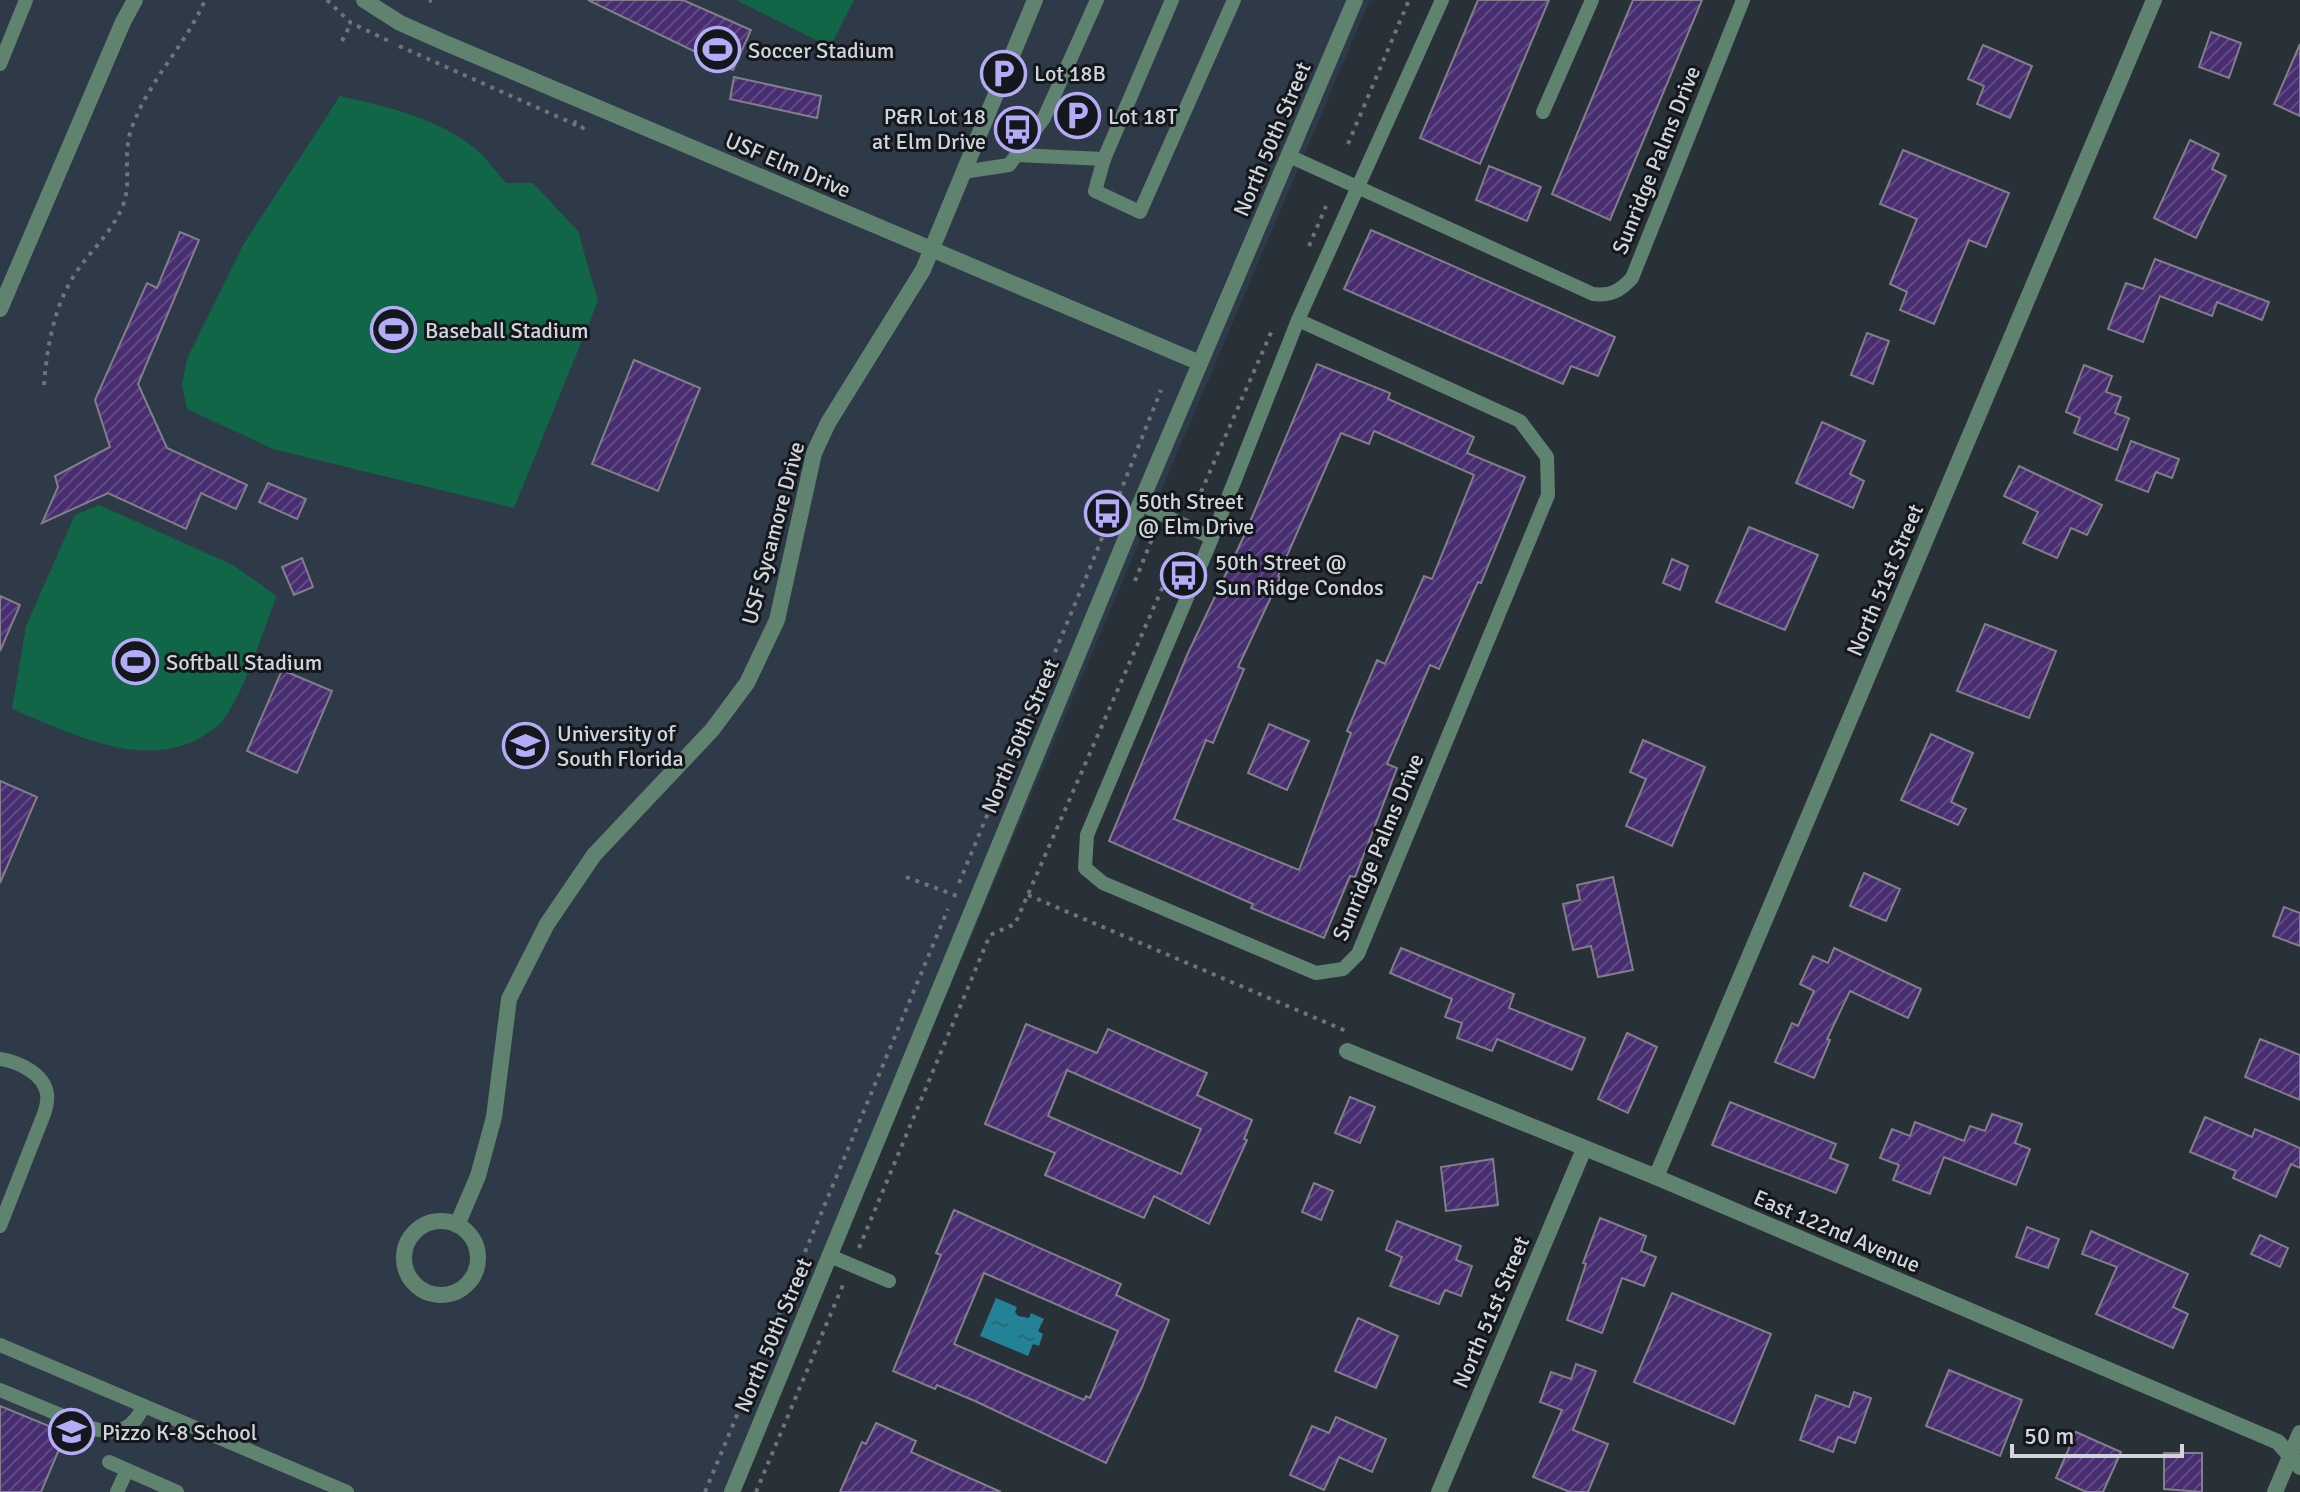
<svg xmlns="http://www.w3.org/2000/svg" width="2300" height="1492" viewBox="0 0 2300 1492" font-family="Signika,sans-serif">
<defs>
<pattern id="water-ripples" width="26" height="14" patternUnits="userSpaceOnUse" patternTransform="scale(2)"><rect width="26" height="14" fill="#238296"/><path d="M2 4q2-2 4 0t4 0M15 11q2-2 4 0t4 0" fill="none" stroke="#2e6874"/></pattern>
<pattern id="building-hatch" width="6" height="6" patternUnits="userSpaceOnUse" patternTransform="scale(2)"><rect width="6" height="6" fill="#482d70"/><path d="M-1 1l2-2M0 6l6-6M5 7l2-2" fill="none" stroke="#614b84"/></pattern>
</defs>
<rect width="100%" height="100%" fill="#283038"/>
<polygon fill="#2e3a47" points="0,0 1370,0 735,1492 0,1492"/>
<g fill="#106646">
<polygon points="736,0 854,0 830,47"/>
<path d="M340,96C385,106 442,119 478,151C488,160 497,173 506,183H533L578,231L598,301L514,508L273,449L187,409L182,385L187,359L243,245Z"/>
<path d="M99,505L233,565L277,596C262,632 246,690 223,720C220,725 214,728 209,732C149,775 71,733 12,709L26,626L75,515Z"/>
</g>
<polygon fill="url(#water-ripples)" points="996,1298 1017,1307 1015,1312 1018,1316 1029,1318 1031,1313 1044,1319 1038,1331 1043,1334 1039,1346 1033,1344 1028,1356 980,1336"/>
<g fill="url(#building-hatch)" stroke="#827e8a" stroke-width="2" fill-rule="evenodd">
<polygon points="588,0 683,0 751,30 733,70"/>
<polygon points="1478,0 1549,0 1480,164 1420,138"/>
<polygon points="1633,0 1702,0 1610,220 1552,194"/>
<polygon points="2211,32 2241,43 2229,78 2199,67"/>
<polygon points="2300,44 2300,116 2274,104"/>
<polygon points="1983,45 2032,66 2010,118 1977,104 1984,86 1968,79"/>
<polygon points="734,77 821,96 817,118 730,99"/>
<polygon points="2190,140 2219,154 2212,169 2226,176 2196,238 2154,218"/>
<polygon points="1903,150 2009,193 1986,247 1969,240 1934,324 1900,310 1907,292 1890,284 1917,219 1880,204"/>
<polygon points="1489,166 1541,187 1527,221 1476,200"/>
<polygon points="1371,230 1615,337 1598,376 1571,366 1563,384 1344,289"/>
<polygon points="180,232 199,240 138,384 167,448 247,485 236,509 201,493 186,529 108,493 42,523 58,487 55,476 110,447 95,400 147,283 157,288"/>
<polygon points="2155,259 2269,302 2262,320 2217,302 2212,316 2160,296 2143,342 2108,329 2126,283 2143,289"/>
<polygon points="1867,333 1889,341 1873,384 1851,375"/>
<polygon points="634,360 700,388 658,491 592,464"/>
<path d="M1317,364L1390,393L1388,399L1474,437L1467,453L1525,477L1481,583L1478,582L1439,669L1430,665L1387,764L1397,768L1376,823L1355,877L1350,876L1324,938L1251,908L1253,904L1109,841L1188,653L1244,536ZM1374,431L1474,475L1432,579L1424,576L1385,664L1377,660L1347,731L1351,733L1299,870L1174,819L1206,740L1213,743L1244,669L1238,667L1280,578L1278,576L1341,433L1369,444Z"/>
<polygon points="2084,365 2112,376 2106,392 2121,397 2115,413 2129,418 2117,450 2074,433 2080,418 2066,412"/>
<polygon points="1822,422 1865,441 1850,474 1864,481 1853,508 1796,483"/>
<polygon points="2131,441 2179,459 2172,478 2156,472 2148,492 2116,480"/>
<polygon points="2019,466 2102,505 2087,535 2071,528 2057,558 2023,543 2038,512 2004,496"/>
<polygon points="268,483 306,499 297,519 259,502"/>
<polygon points="1749,527 1818,555 1785,630 1716,602"/>
<polygon points="302,558 313,587 294,595 282,567"/>
<polygon points="1672,559 1688,566 1680,590 1663,583"/>
<polygon points="0,596 20,605 0,651"/>
<polygon points="1985,624 2056,651 2029,718 1957,691"/>
<polygon points="282,670 332,691 297,773 247,751"/>
<polygon points="1269,724 1309,741 1287,790 1248,773"/>
<polygon points="1931,734 1973,753 1951,802 1966,809 1958,825 1901,800"/>
<polygon points="1643,740 1705,767 1672,846 1626,826 1646,779 1630,772"/>
<polygon points="0,781 37,797 0,883"/>
<polygon points="1864,873 1900,889 1886,921 1850,906"/>
<polygon points="1613,877 1633,970 1598,977 1591,946 1573,950 1563,904 1580,900 1577,885"/>
<polygon points="2284,907 2300,913 2300,946 2273,936"/>
<polygon points="1401,948 1514,994 1509,1008 1585,1038 1572,1070 1497,1039 1492,1051 1457,1038 1462,1023 1445,1017 1452,999 1390,973"/>
<polygon points="1834,948 1921,989 1908,1018 1850,991 1827,1039 1830,1040 1814,1078 1775,1062 1792,1023 1798,1026 1814,991 1800,984 1813,956 1828,963"/>
<path d="M1026,1024L1097,1053L1108,1029L1207,1073L1197,1095L1252,1120L1244,1139L1247,1140L1209,1224L1154,1196L1144,1218L1045,1175L1055,1153L985,1124ZM1067,1070L1201,1129L1181,1174L1048,1116Z"/>
<polygon points="1627,1033 1657,1047 1628,1113 1598,1099"/>
<polygon points="2260,1039 2300,1055 2300,1100 2245,1077"/>
<polygon points="1350,1097 1375,1107 1360,1143 1335,1133"/>
<polygon points="1730,1102 1836,1144 1830,1158 1848,1165 1836,1193 1712,1145"/>
<polygon points="1992,1114 2022,1124 2015,1143 2030,1149 2016,1185 1944,1157 1930,1194 1893,1180 1899,1165 1880,1158 1892,1129 1910,1136 1915,1122 1964,1141 1970,1126 1985,1131"/>
<polygon points="2205,1117 2252,1137 2255,1129 2300,1148 2300,1168 2291,1164 2276,1197 2233,1178 2236,1171 2190,1152"/>
<polygon points="1493,1159 1498,1205 1446,1211 1441,1167"/>
<polygon points="1314,1183 1333,1191 1321,1220 1302,1212"/>
<path d="M954,1210L1121,1284L1116,1295L1169,1320L1142,1387L1106,1463L975,1401L937,1385L935,1389L893,1371L941,1255L936,1253ZM984,1273L1118,1331L1090,1398L1086,1396L1084,1400L954,1344Z"/>
<polygon points="1600,1218 1646,1236 1641,1251 1656,1257 1644,1286 1622,1278 1602,1333 1567,1320 1586,1264 1583,1263"/>
<polygon points="1397,1221 1461,1246 1456,1260 1472,1266 1461,1296 1445,1290 1439,1304 1390,1286 1402,1257 1386,1250"/>
<polygon points="2027,1227 2059,1239 2048,1268 2016,1257"/>
<polygon points="2091,1231 2188,1274 2173,1307 2188,1314 2173,1348 2096,1314 2117,1267 2082,1254"/>
<polygon points="2260,1235 2288,1248 2280,1267 2251,1254"/>
<polygon points="1672,1293 1771,1334 1734,1424 1634,1382"/>
<polygon points="1358,1318 1398,1336 1376,1388 1335,1371"/>
<polygon points="1576,1364 1596,1371 1573,1430 1608,1444 1588,1492 1570,1492 1533,1477 1562,1410 1540,1402 1551,1372 1571,1379"/>
<polygon points="1949,1370 2022,1400 2000,1456 1926,1426"/>
<polygon points="1854,1392 1871,1398 1855,1443 1838,1437 1833,1452 1800,1440 1816,1395 1849,1407"/>
<polygon points="0,1406 66,1433 41,1492 0,1492"/>
<polygon points="1336,1417 1386,1439 1372,1472 1339,1457 1324,1490 1290,1475 1312,1426 1329,1433"/>
<polygon points="876,1423 916,1441 911,1452 1001,1492 840,1492 862,1442 866,1444"/>
<polygon points="2076,1432 2121,1452 2103,1492 2086,1492 2056,1478"/>
<polygon points="2164,1453 2202,1453 2202,1492 2164,1489"/>
</g>
<g fill="none" stroke-linecap="round" stroke-linejoin="round">
<g stroke="#6d747b" stroke-width="4" stroke-dasharray="4 6" stroke-linecap="butt">
<polyline points="327,0 351,23 391,42"/>
<polyline points="429,0 432,1"/>
<polyline points="342,41 351,23"/>
<polyline points="399,46 583,128 574,121"/>
<polyline points="1348,144 1409,0"/>
<polyline points="1309,246 1326,206"/>
<path d="M44,385C47,347 54,306 75,274C90,251 108,237 121,210C133,185 123,164 129,138C130,131 134,122 137,115C155,74 187,42 205,0"/>
<polyline points="1197,501 1273,328"/>
<polyline points="1135,581 1152,539"/>
<polyline points="906,877 957,896"/>
<polyline points="959,883 1092,563 1161,390"/>
<polyline points="1028,895 1346,1031"/>
<polyline points="859,1248 990,935 1015,924 1175,559"/>
<polyline points="705,1492 948,909"/>
<polyline points="756,1492 845,1280"/>
</g>
<g stroke="#60836f" stroke-width="14">
<polyline points="0,64 26,0"/>
<polyline points="1543,112 1592,0"/>
<polyline points="1016,155 1104,159 1095,191 1140,212 1234,0"/>
<path d="M1289,156L1593,294C1611,296 1620,291 1632,278L1743,0"/>
<polyline points="1104,159 1172,0"/>
<polyline points="963,172 1009,165 1044,118 1097,0"/>
<polyline points="1298,320 1442,0"/>
<polyline points="1140,504 1212,538 1087,835 1085,868 1103,883 1316,973 1343,969 1358,954 1548,495 1547,457 1520,421 1298,320 1212,538"/>
<path d="M0,1059C18,1062 44,1073 47,1094C48,1100 46,1108 44,1114L0,1226"/>
<polyline points="830,1256 889,1281"/>
<polyline points="0,1345 347,1492"/>
<path d="M0,1390C19,1398 39,1406 58,1414C89,1427 124,1449 143,1407"/>
<polyline points="109,1462 177,1492"/>
<polyline points="117,1492 127,1470"/>
</g>
<g stroke="#60836f" stroke-width="16">
<polyline points="364,0 400,23 443,42 1200,363"/>
<polyline points="0,309 123,22 135,0"/>
<polyline points="1347,1051 1656,1177 2278,1442 2300,1467"/>
<polyline points="1656,1177 2154,0"/>
<circle cx="441" cy="1258" r="37"/>
<polyline points="457,1225 478,1176 494,1117 509,999 547,924 594,855 712,730 747,683 777,620 814,453 828,423 923,270 1035,0"/>
<polyline points="1439,1492 1584,1149"/>
<polyline points="2275,1492 2300,1433"/>
</g>
<polyline stroke="#60836f" stroke-width="16" points="732,1492 1140,504 1355,0"/>
</g>
<defs>
<symbol id="stadium-ring" viewBox="-11 -11 22 22"><circle r="9.5" fill="#14171b" stroke="#b5acf8" stroke-width="1.5"/><path d="M0-5a6.5 5 0 1 0 0 10a6.5 5 0 1 0 0-10ZM-3.5-1.8h7v3.6h-7Z" fill="#b5acf8"/></symbol>
<symbol id="parking-ring" viewBox="-11 -11 22 22"><circle r="9.5" fill="#14171b" stroke="#b5acf8" stroke-width="1.5"/><path d="M-3.5-5.5H1a3.5 3.5 0 0 1 0 7H-1V5.5H-3.5ZM-1-3.4V-.6H.8a1.4 1.4 0 0 0 0-2.8Z" fill="#b5acf8"/></symbol>
<symbol id="bus-ring" viewBox="-11 -11 22 22"><circle r="9.5" fill="#14171b" stroke="#b5acf8" stroke-width="1.5"/><path d="M-5-6H5V4H4V6H2V4H-2V6H-4V4H-5ZM-3.5-4V0h7V-4ZM-3.5 1.2v1.5H-2V1.2ZM2 1.2v1.5H3.5V1.2Z" fill="#b5acf8"/></symbol>
<symbol id="university-ring" viewBox="-11 -11 22 22"><circle r="9.5" fill="#14171b" stroke="#b5acf8" stroke-width="1.5"/><path d="M0-5L7-2L0 1L-7-2ZM-4 1L0 2.5L4 1V4Q0 6-4 4Z" fill="#b5acf8"/></symbol>
<symbol id="school-ring" viewBox="-11 -11 22 22"><circle r="9.5" fill="#14171b" stroke="#b5acf8" stroke-width="1.5"/><path d="M0-5L7-2L0 1L-7-2ZM-4 1L0 2.5L4 1V4Q0 6-4 4Z" fill="#b5acf8"/></symbol>
</defs>
<g fill-rule="evenodd">
<use href="#stadium-ring" x="692" y="24" width="51" height="51"/>
<use href="#parking-ring" x="978" y="48" width="51" height="51"/>
<use href="#parking-ring" x="1052" y="90" width="51" height="51"/>
<use href="#bus-ring" x="992" y="104" width="51" height="51"/>
<use href="#stadium-ring" x="368" y="304" width="51" height="51"/>
<use href="#bus-ring" x="1082" y="488" width="51" height="51"/>
<use href="#bus-ring" x="1158" y="550" width="51" height="51"/>
<use href="#stadium-ring" x="110" y="636" width="51" height="51"/>
<use href="#university-ring" x="500" y="720" width="51" height="51"/>
<use href="#school-ring" x="46" y="1406" width="51" height="51"/>
</g>
<g text-anchor="middle" dominant-baseline="central" stroke-width="6" stroke-linejoin="round" paint-order="stroke">
<g font-size="22" fill="#d1d6dc" stroke="#14171b" text-anchor="start">
<text x="748" y="50">Soccer Stadium</text>
<text x="1034" y="73">Lot 18B</text>
<text x="986" y="116" text-anchor="end">P&amp;R Lot 18<tspan x="986" dy="25">at Elm Drive</tspan></text>
<text x="1108" y="116">Lot 18T</text>
<text x="425" y="330">Baseball Stadium</text>
<text x="1138" y="501">50th Street<tspan x="1138" dy="25">@ Elm Drive</tspan></text>
<text x="1215" y="562">50th Street @<tspan x="1215" dy="25">Sun Ridge Condos</tspan></text>
<text x="166" y="662">Softball Stadium</text>
<text x="557" y="733">University of<tspan x="557" dy="25">South Florida</tspan></text>
<text x="102" y="1432">Pizzo K-8 School</text>
</g>
<g font-size="22" fill="#d1d6dc" stroke="#14171b">
<text transform="translate(1272 139) rotate(-67)">North 50th Street</text>
<text transform="translate(1656 160) rotate(-68)">Sunridge Palms Drive</text>
<text transform="translate(788 165) rotate(23)">USF Elm Drive</text>
<text transform="translate(773 533) rotate(-75)">USF Sycamore Drive</text>
<text transform="translate(1885 580) rotate(-67)">North 51st Street</text>
<text transform="translate(1020 736) rotate(-67)">North 50th Street</text>
<text transform="translate(1378 847) rotate(-67)">Sunridge Palms Drive</text>
<text transform="translate(1837 1231) rotate(23)">East 122nd Avenue</text>
<text transform="translate(1491 1312) rotate(-67)">North 51st Street</text>
<text transform="translate(773 1335) rotate(-67)">North 50th Street</text>
</g>
</g>
<path d="M2012 1444v12h170v-12" fill="none" stroke="#d1d6dc" stroke-width="4"/>
<text x="2024" y="1444" font-size="24" fill="#d1d6dc" stroke="#14171b" stroke-width="6" paint-order="stroke">50 m</text>
</svg>
